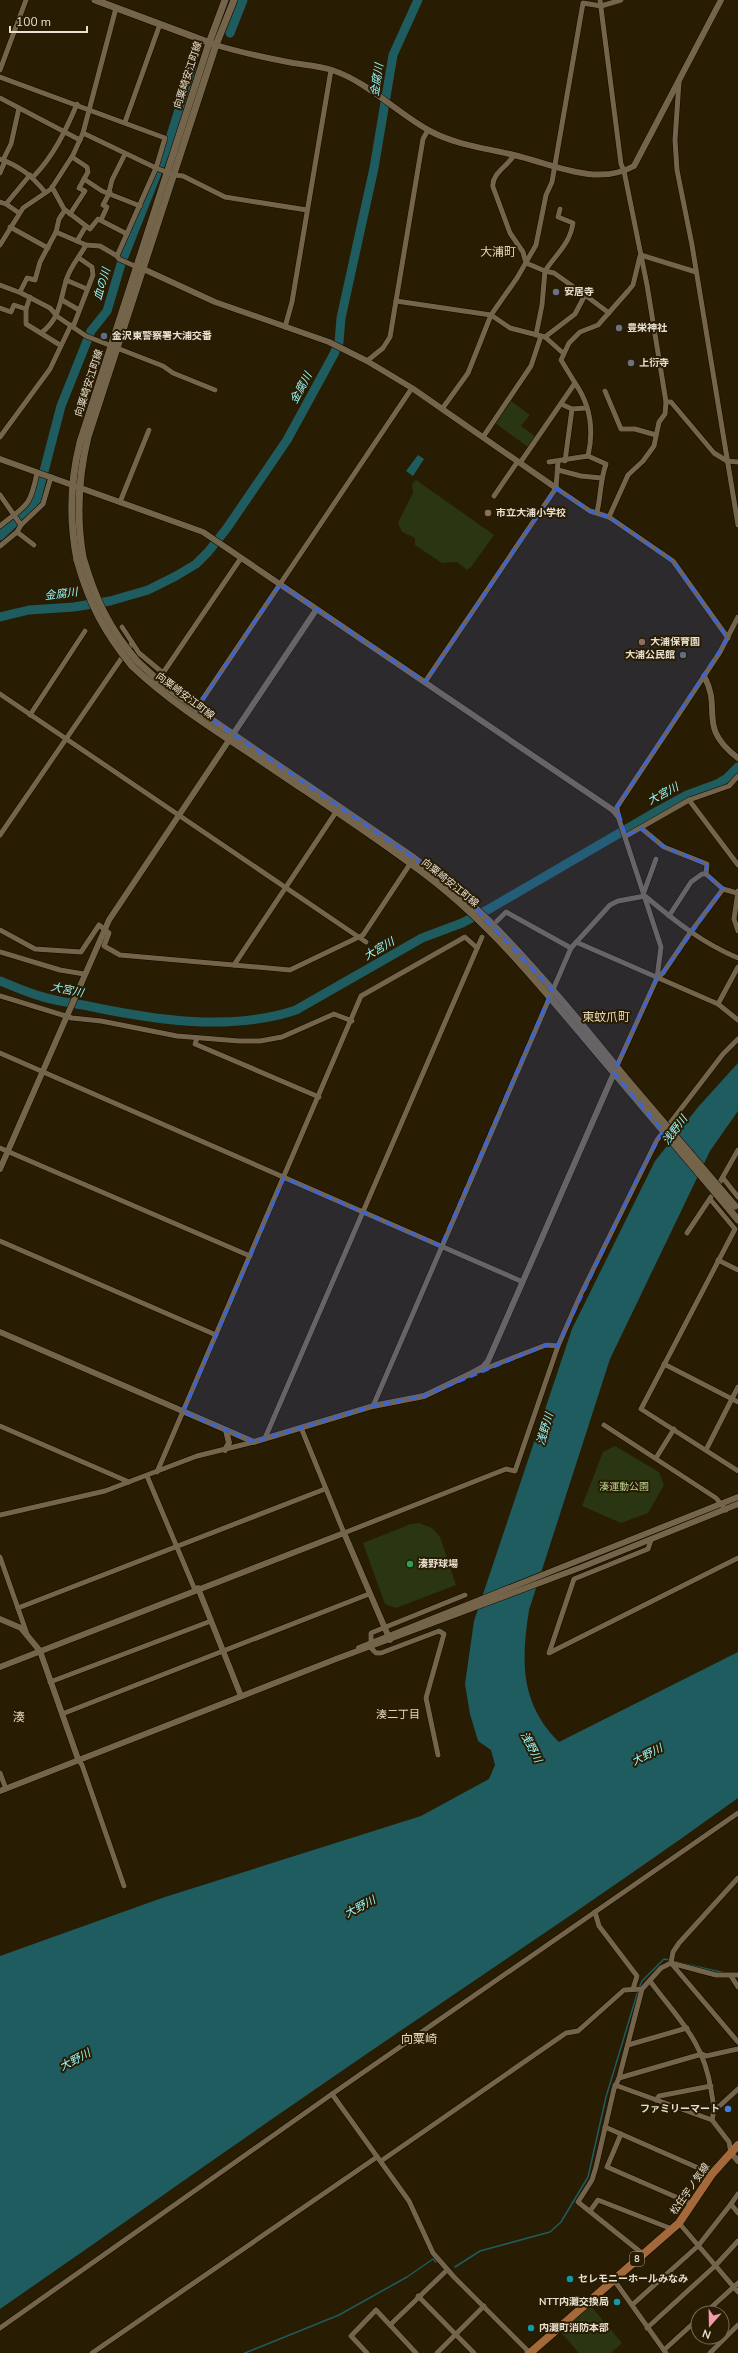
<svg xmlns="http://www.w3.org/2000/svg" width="738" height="2353" viewBox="0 0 738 2353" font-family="'Nunito Sans','Noto Sans JP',sans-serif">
<rect width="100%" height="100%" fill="#281c03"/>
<g fill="#2a3612">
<polygon points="511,401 530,415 521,426 536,437 528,447 495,423"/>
<polygon points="416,480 494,535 471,567 467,570 457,562 442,563 415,545 415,538 402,532 398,523 413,493 412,484"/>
<polygon points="615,1446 659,1472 664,1485 648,1513 621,1523 582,1506 603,1452"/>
<polygon points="419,1523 432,1528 440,1537 456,1585 396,1608 385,1604 363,1543 411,1524"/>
<polygon points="590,2305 622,2343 611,2353 579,2353 560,2331"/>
</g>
<g fill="#1f5c5f">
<polygon points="418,455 424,459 413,476 406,471"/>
<path d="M738,1063V1111L710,1151L610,1359L529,1610C521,1662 520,1703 559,1742L738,1652V1798C605,1894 468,1984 333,2077C222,2153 111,2232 0,2309V1956L162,1898L421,1816L489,1779L495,1765L491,1750L478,1741L470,1714L465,1684L474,1621L572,1329L655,1161L699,1106Z"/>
</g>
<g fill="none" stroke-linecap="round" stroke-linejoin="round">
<g stroke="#1f5c5f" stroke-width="1.5">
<polyline points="676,1962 725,1973"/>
<polyline points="639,1988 642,1981 664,1959 670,1960"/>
<polyline points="455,2267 480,2251 550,2232 561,2222 588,2177 606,2097 638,1991"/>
<polyline points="245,2353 339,2315 407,2277 433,2259 436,2262"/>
</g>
<g stroke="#1f5c5f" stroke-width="9">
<polyline points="230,33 243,0"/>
<polyline points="0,536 36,502 61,406 91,331 107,311 121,264 167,148 192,68"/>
<polyline points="0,617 29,610 74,607 110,601 148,590 176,576 196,564 208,552 227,528 287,440 334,354 339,342 341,318 374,168 393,55 418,0"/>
<path d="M0,981C13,986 26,992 40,996C55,1001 72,1003 88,1006C154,1020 230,1032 296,1010L422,938L462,923L489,909L654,813L687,795L717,784L727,778L738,767"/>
</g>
<defs>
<g id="minor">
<polyline points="600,0 621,164 624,171 647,285 666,402 665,414 659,422 654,446 643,461 628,475 609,517"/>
<polyline points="0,70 26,0"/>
<polyline points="0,77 165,138 156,168 117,256 119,259 137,267"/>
<polyline points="679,82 675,140 677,170 692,245 738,525"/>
<polyline points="0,98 80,140"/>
<polyline points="125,122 160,24"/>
<polyline points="83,133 156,168 174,175 183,176 225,197 307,210"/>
<path d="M514,155C508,166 491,174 493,187L510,233L523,252L526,263L545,271L542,305L536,335"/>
<path d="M0,159C20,166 32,176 45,192"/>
<polyline points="3,160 11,144 19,108"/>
<polyline points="0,173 5,161"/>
<path d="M33,177C53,157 66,130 77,104"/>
<polyline points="84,179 102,191 140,206"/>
<polyline points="52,187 64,209 90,229 98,219 127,234"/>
<polyline points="109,192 112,180 125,154"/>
<polyline points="0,202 6,204"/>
<path d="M560,209L558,217L573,223C570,244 556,254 545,271L554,273L585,295"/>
<polyline points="19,213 6,204 30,175"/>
<polyline points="70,214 85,191 79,188 88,172 87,167 72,157"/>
<polyline points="101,220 107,207 103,205 110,192"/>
<polyline points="10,227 48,248"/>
<polyline points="56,232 59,219 65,210"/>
<polyline points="77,241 86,226"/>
<polyline points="0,245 23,208 51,189 73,155 83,133 116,8"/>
<polyline points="641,255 696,272"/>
<polyline points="66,280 87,289"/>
<polyline points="0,285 21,293 50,308 58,317 86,336 163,366 173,373 215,390"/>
<polyline points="20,292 27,278 35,280 40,262 56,232 86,245"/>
<polyline points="30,297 26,309 26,324 60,345"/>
<polyline points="62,300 79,310"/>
<polyline points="396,301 491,315 510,328 545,337 563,353"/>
<polyline points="0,308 11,312 14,305 26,309"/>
<polyline points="73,327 93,275 92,267 79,258"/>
<polyline points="285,327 292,302 331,70"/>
<path d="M41,333C60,319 60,301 66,281C69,268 80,256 86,245L100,246L117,256"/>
<polyline points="545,337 575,314 585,295 609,313"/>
<polyline points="367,361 383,348 390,337 423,139 428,130"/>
<path d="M575,383C591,406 594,430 588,456L606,464C600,480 601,496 597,512"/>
<polyline points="605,391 621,429 635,429 656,435"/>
<polyline points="666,402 671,402 714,453 727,461 738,462"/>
<polyline points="561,404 572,409 586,408"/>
<polyline points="442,409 468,373 491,315 517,278 536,245 546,195 552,182 583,3 601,6 621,0"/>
<polyline points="0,437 50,369 71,325"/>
<polyline points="483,437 531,366 541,336"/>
<polyline points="565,461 572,409"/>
<polyline points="549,462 588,456"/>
<polyline points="520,463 575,383 561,360 569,343 580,332 598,325 628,291 633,285 640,256"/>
<polyline points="558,470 581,476 601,478"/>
<polyline points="556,488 590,511 609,517 673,561 728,638"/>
<polyline points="0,495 21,525"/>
<polyline points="494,496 518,461"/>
<polyline points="120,502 149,430"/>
<path d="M0,526C26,505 30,508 37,473"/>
<polyline points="17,532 34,545"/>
<polyline points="0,546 17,532 21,525 43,504 51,477"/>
<polyline points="122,627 139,653 163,673 241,558"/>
<polyline points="425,682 556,488 558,462"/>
<polyline points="0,694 366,942"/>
<polyline points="196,709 412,388"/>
<polyline points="30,715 85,631"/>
<polyline points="689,800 738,865"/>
<polyline points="641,828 664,847 707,864 706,874 723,889 737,893"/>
<polyline points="0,835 132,643"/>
<polyline points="626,836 689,800 729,786 738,776"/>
<polyline points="738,891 734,919 738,931"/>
<polyline points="644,892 656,859"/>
<polyline points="669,916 691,882 702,874 706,874"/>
<polyline points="497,921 506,912 571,948"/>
<polyline points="0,930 35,949 81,952 99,925 109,933 104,946 120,955 290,970 363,935 410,864"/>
<polyline points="576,942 718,1004 738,1020"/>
<polyline points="0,952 60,970 84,974"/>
<polyline points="234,965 336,812"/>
<polyline points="657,978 663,973 690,933 723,889"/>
<polyline points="0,996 72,1018 101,1021 177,1036 239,1041 260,1041 282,1037 334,1014 352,1021"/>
<polyline points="718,1004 738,967"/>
<polyline points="197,1038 195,1044 319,1097"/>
<polyline points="0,1053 523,1282"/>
<polyline points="616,1068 657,978 661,947 618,816 617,807 720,652 738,617"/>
<polyline points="0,1148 250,1256"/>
<polyline points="723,1178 738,1197"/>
<polyline points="716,1189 738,1150"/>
<polyline points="710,1199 735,1229 641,1409 738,1471"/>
<polyline points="687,1233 711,1197"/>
<polyline points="0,1241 216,1335"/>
<polyline points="718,1260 738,1270"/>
<polyline points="664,1364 738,1402"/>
<polyline points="479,1371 546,1345 558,1346"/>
<path d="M373,1406L571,948L610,905L618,901L645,896C675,921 702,943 738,958"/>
<polyline points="604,1425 716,1498 726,1510"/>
<polyline points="0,1426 129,1482"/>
<polyline points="302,1430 344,1533 506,1469 515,1471 558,1346 580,1296 657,1140 723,1054 738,1039"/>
<polyline points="265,1438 482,937"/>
<polyline points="706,1450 738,1387"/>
<polyline points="656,1458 674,1429"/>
<polyline points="157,1472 361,996 465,937 477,948"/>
<polyline points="147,1476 195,1590"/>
<polyline points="0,1515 105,1491 197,1456 254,1442"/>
<polyline points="651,1540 648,1549 574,1579 549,1653 738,1558"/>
<polyline points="0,1557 27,1634"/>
<polyline points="18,1608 325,1489"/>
<polyline points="50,1682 211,1621"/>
<polyline points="62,1714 369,1594"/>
<polyline points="438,1755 426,1698 444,1634 439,1631 381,1653 376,1653 371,1648 371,1633 465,1595"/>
<polyline points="78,1759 82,1765 124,1886"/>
<polyline points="0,1773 6,1789"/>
<polyline points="738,1878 679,1943 673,1952 671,1963 738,2042"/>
<polyline points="595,1912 599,1926 637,1976 633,1989"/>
<polyline points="731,1976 738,1987"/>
<path d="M650,1981C678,2019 704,2041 711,2090C713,2101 715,2110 712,2120"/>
<polyline points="628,2045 687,2028"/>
<polyline points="619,2078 702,2054 706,2056 738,2049"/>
<polyline points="615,2085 712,2120 729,2142 731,2153"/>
<polyline points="332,2094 409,2201 433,2253 454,2277 527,2350 527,2353"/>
<polyline points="656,2100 659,2096 711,2086"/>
<polyline points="714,2111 738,2089"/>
<polyline points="605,2127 621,2134"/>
<polyline points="381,2161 566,2033 578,2031 624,1990 642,1989"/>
<polyline points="738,2194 731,2204 738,2213"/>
<polyline points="692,2204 607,2167 621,2134 712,2174"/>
<polyline points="590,2211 598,2200 672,2229"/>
<polyline points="679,2223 738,2292"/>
<polyline points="643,2254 578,2202 592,2180 596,2167 614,2089 619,2078 642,1989 661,1968 671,1963 716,1975 738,1975"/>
<polyline points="614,2280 666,2353"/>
<polyline points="418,2296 474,2353"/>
<polyline points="632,2305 698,2246 731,2204"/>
<polyline points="705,2313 738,2283"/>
<polyline points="390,2325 447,2270"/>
<polyline points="0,2328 332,2094 738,1813"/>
<polyline points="647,2328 715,2266 738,2241"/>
<polyline points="664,2350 698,2319"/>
<polyline points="92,2353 377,2157"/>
<polyline points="367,2353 351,2336 376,2310 416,2353"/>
<polyline points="437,2353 484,2306"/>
<polyline points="710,2353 738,2325"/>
</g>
<g id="tertiary">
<path d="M216,45C242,53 267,58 293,63C306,65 320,66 332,70C368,82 397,113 430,131C456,145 485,148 514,155C552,164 597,187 634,166L721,0"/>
<polyline points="139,267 215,302 329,342 367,361 412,388 556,488"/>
<polyline points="0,459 203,532 613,810 618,816"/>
<path d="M704,676C723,710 696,726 738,758"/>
<polyline points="0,1169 109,920 316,610"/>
<polyline points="0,1332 254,1442 373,1406 424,1396 472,1373 483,1367 488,1361 614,1073"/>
<polyline points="225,1450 229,1443 226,1430"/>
<polyline points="198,1588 241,1696"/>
<polyline points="0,1619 21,1628 40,1651 78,1759"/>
<polyline points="359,1648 738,1497"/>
<polyline points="0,1667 344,1533 390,1640"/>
<polyline points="0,1791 336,1659 582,1567 738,1504"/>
<polyline points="731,2153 738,2161"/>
</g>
<g id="secondary">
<polyline points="95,0 213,44"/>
<path d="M83,557C76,516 78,478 88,437L216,45L234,0"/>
<path d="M77,560C69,520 70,482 80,442L209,43L225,0"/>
<path d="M137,661L160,682L196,709L414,858C440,878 465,898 488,920C537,969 581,1023 624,1076"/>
<path d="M132,666C171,703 216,731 260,760C317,799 375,836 430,878C504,935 560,1011 620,1080"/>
<polyline points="729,1209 738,1220"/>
</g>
<polyline id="primary" points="530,2353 679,2223 712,2174 738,2145"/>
</defs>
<use href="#minor" stroke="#110600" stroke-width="6"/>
<use href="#tertiary" stroke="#110600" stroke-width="7"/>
<use href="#secondary" stroke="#110600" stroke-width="8"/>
<use href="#primary" stroke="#110600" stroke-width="9"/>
<use href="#minor" stroke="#74654a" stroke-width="5"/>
<use href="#tertiary" stroke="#74654a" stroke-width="6"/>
<use href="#secondary" stroke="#74654a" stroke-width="7"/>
<use href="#primary" stroke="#a3693a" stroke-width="8"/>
<defs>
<g id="secondary-bridge">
<path d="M83,557C95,599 109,628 137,661"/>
<path d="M77,560C89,603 104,632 132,666"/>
<polyline points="624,1076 735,1206"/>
<polyline points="620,1080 729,1209"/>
</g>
</defs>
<use href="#secondary-bridge" stroke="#110600" stroke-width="8" stroke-linecap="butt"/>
<use href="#secondary-bridge" stroke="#74654a" stroke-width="7"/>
</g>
<path fill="#3b64d7" fill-opacity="0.2" stroke="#3b64d7" stroke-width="3" stroke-dasharray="8 5" stroke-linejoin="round" d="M556,488L590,511L609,517L673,561L728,638L617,807L626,836L641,828L664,847L707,864L706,874L723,889L663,973L657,978L614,1073L663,1131L636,1181L558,1346L546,1345L424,1396L373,1406L254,1442L183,1412L284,1178L441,1246L552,990L472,905L414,858L196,709L280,584L425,682Z"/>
<g fill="#6b7280" stroke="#281c03" stroke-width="1.5">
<circle cx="556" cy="292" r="4"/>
<circle cx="619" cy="328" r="4"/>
<circle cx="631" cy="363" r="4"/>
</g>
<g fill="#5c6f8a" stroke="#281c03" stroke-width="1.5">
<circle cx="104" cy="336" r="4"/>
<circle cx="683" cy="655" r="4"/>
</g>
<g fill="#8d6e63" stroke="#281c03" stroke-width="1.5">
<circle cx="488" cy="513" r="4"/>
<circle cx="642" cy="642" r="4"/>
</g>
<circle fill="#2e9e5b" stroke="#281c03" stroke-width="1.5" cx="410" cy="1564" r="4"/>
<circle fill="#3f7fe0" stroke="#281c03" stroke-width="1.5" cx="728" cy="2109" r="4"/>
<g fill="#0f9aa8" stroke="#281c03" stroke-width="1.5">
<circle cx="570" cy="2279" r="4"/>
<circle cx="617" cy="2302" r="4"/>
<circle cx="531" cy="2328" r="4"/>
</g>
<g text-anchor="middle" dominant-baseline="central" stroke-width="4" stroke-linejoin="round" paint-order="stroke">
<rect fill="#281c03" stroke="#aea593" stroke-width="1" x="630" y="2252" width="14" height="14" rx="3"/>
<g font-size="9" font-weight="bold" fill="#e8e0d1">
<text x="637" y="2259">8</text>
</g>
<g font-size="10" fill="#e8e0d1" stroke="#281c03">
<text transform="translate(188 75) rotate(-72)">向粟崎安江町線</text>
<text transform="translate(89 383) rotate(-72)">向粟崎安江町線</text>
<text transform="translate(185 696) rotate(37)">向粟崎安江町線</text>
<text transform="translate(450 883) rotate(39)">向粟崎安江町線</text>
<text transform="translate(690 2189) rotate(-55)">松任宇ノ気線</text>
</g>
<g font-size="10" font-weight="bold" fill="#e8e0d1" stroke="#281c03" text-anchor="start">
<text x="564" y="292">安居寺</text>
<text x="627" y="328">豊栄神社</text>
<text x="112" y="336">金沢東警察署大浦交番</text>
<text x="639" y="363">上衍寺</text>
<text x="496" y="513">市立大浦小学校</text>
<text x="650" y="642">大浦保育園</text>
<text x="675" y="655" text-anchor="end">大浦公民館</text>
<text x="418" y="1564">湊野球場</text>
<text x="720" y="2109" text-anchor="end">ファミリーマート</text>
<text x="578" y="2279">セレモニーホールみなみ</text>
<text x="609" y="2302" text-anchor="end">NTT内灘交換局</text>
<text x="539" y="2328">内灘町消防本部</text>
</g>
<g font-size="10" fill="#bad392" stroke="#281c03">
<text x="624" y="1487">湊運動公園</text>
</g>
<g font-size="11" font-style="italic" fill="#97f7fb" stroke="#281c03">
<text transform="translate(377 80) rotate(-81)">金腐川</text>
<text transform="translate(102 284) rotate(-74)">血の川</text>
<text transform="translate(301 388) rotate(-62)">金腐川</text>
<text transform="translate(61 594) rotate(-7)">金腐川</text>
<text transform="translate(663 794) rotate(-28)">大宮川</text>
<text transform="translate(379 949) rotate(-30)">大宮川</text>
<text transform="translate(67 990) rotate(12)">大宮川</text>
<text transform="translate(675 1130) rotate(-53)">浅野川</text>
<text transform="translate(545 1429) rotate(-74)">浅野川</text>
<text transform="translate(531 1747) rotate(63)">浅野川</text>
<text transform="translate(647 1755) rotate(-27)">大野川</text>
<text transform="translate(360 1907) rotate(-28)">大野川</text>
<text transform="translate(75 2060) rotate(-28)">大野川</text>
</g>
<g font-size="11" fill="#e7d7b9" stroke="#281c03">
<text x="398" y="1714">湊二丁目</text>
</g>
<g font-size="12" fill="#e7d7b9" stroke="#281c03">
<text x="498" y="252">大浦町</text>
<text x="606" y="1017">東蚊爪町</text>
<text x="19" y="1717">湊</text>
<text x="419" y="2039">向粟崎</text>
</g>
</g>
<g transform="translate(710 2325) rotate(200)"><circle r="19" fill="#281c03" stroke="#756a55"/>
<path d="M0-3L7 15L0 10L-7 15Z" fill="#f39aab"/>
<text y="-6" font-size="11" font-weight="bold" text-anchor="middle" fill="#e8e0d1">N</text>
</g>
<path d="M10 26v6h77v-6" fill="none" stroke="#e8e0d1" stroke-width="2"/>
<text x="16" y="26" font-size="12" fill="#e8e0d1" stroke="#281c03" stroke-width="3" paint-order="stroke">100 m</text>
</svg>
